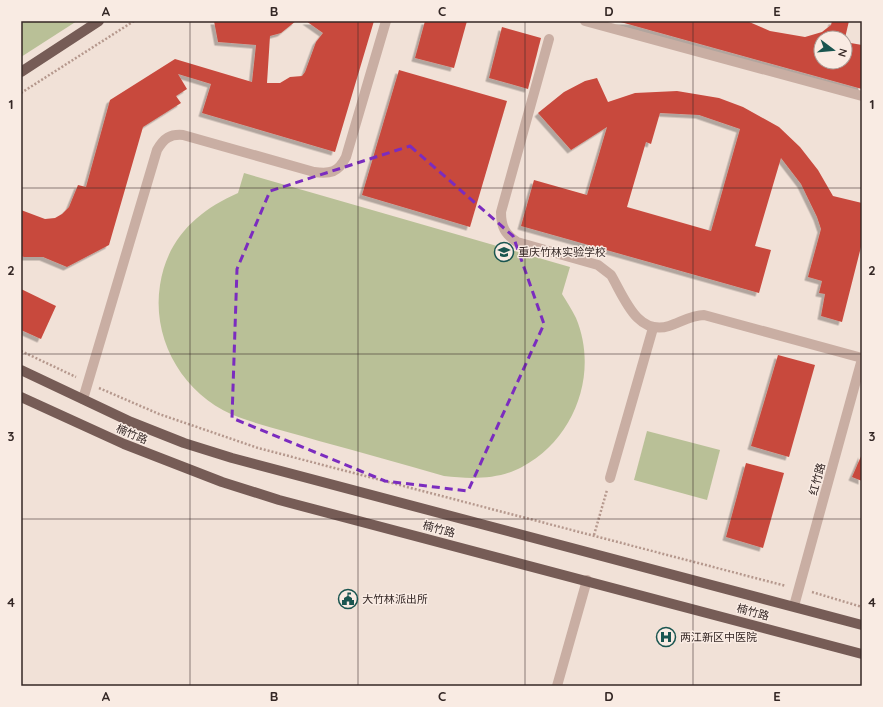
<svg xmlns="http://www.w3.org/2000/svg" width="883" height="707" viewBox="0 0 883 707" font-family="Quicksand,'Noto Sans SC',sans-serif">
<defs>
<filter id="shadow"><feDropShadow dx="-3.5" dy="3.5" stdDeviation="0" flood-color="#0004"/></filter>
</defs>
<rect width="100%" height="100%" fill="#f1e1d7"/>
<g fill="#b9c097">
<polygon points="25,21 77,21 21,57 21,24"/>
<path d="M244,173L570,267L562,294C567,302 572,310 576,318C599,373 575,439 522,467C498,480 470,479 444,476C402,464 361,452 319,441C293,433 266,427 241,418C186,399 151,342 160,285C167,239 197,211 238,193Z"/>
<polygon points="647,431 720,450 707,500 634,480"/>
</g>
<g fill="#c84a3e" fill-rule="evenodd" filter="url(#shadow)">
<polygon points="214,21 296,21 281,33 270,36 267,83 280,83 290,77 302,76 305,72 316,42 323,33 306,21 374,21 335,152 202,113 211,84 178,74 187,89 176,96 181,103 143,127 109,245 67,267 43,257 24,257 21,256 21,210 45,219 55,218 62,214 69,207 78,185 86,187 110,100 175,59 252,82 256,45 218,42"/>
<polygon points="425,21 467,21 454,68 415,58"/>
<polygon points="617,21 747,21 770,31 805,37 822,32 831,25 832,21 849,21 845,38 821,38 821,62 845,62 845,42 862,45 862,89"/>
<polygon points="502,27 541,38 528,89 489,78"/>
<polygon points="399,70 507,101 470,227 362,195"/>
<path d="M597,78L608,102L635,93L677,91L719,98L743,107L779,127L800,147L818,170L833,196L862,203V243L842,322L821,316L825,294L819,293L822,281L808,277L821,229L817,217L801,184L781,158L755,246L771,250L759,293L521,226L534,180L587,195L607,127L571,150L538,113L564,92L585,81ZM660,113L699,115L740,129L711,231L627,207L646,142L651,144Z"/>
<polygon points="21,289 56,306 41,339 21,330"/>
<polygon points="778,355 815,365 789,457 751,446"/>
<polygon points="862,454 862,481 852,477"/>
<polygon points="746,463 784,473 763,548 726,537"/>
</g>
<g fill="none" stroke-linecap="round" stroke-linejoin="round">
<g stroke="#b5988d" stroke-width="2.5" stroke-dasharray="2 2" stroke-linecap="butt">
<polyline points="21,93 134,21"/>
<polyline points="21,351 76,377"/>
<polyline points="99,388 159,414 258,448 786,586"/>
<polyline points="594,535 607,490"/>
<polyline points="812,592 862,607"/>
</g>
<g stroke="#c9aea3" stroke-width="10">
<polyline points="585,21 862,96"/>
<path d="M549,39L501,212C501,227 505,234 517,242L598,265L611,275C624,297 637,336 669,326C681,322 692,315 704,315L862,358"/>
<path d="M83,399L157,150C164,138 170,134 183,135L314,172C330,174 338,173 346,157L386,21"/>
<polyline points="610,478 653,328"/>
<polyline points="794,606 862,359"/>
<polyline points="557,686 587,580"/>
</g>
<g stroke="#765c56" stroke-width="10">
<polyline points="21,72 99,21"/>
<polyline points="21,370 131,422 184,443 232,458 862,625"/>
<polyline points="21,397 124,444 222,482 279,500 862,654"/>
</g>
</g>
<path fill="none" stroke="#7b2cbf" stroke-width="3" stroke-dasharray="8 5" stroke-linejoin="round" d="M410,146L513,236L544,324L468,491L385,481L232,418L237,269L270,191Z"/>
<path fill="none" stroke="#342725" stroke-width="1" stroke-opacity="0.55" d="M190,21V686M358,21V686M525,21V686M693,21V686M21,188H862M21,354H862M21,519H862"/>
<defs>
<symbol id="school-ring" viewBox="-11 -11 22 22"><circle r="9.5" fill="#f9ebe3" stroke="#1a5550" stroke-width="1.5"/><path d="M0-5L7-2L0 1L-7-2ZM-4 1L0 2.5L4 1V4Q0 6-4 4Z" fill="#1a5550"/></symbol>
<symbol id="civic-ring" viewBox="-11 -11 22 22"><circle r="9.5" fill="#f9ebe3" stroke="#1a5550" stroke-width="1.5"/><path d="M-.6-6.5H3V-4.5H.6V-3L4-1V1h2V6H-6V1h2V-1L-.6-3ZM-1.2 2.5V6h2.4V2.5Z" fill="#1a5550"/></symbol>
<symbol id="hospital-ring" viewBox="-11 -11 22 22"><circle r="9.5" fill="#f9ebe3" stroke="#1a5550" stroke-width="1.5"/><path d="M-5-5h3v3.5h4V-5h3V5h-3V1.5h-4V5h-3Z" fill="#1a5550"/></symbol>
</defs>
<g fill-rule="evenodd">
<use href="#school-ring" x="493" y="241" width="22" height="22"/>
<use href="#civic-ring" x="337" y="588" width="22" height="22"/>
<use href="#hospital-ring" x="655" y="626" width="22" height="22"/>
</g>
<g text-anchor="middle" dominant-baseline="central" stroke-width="3" stroke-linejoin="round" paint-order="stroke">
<g font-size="11" fill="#342725" stroke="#f9ebe3" text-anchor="start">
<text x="518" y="252">重庆竹林实验学校</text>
<text x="362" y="599">大竹林派出所</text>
<text x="680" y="637">两江新区中医院</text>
</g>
<g font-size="11" fill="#342725" stroke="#f9ebe3">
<text transform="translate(132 434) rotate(23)">楠竹路</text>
<text transform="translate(817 479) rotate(-75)">红竹路</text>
<text transform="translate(439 529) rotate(15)">楠竹路</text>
<text transform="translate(753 612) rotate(15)">楠竹路</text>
</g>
</g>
<rect width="883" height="707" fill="none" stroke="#f9ebe3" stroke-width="44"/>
<g transform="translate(833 50) rotate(106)"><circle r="19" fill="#f9ebe3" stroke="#aa9d97"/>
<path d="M0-3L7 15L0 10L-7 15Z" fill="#1a5550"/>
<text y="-6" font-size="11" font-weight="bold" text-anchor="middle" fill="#342725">N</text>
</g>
<rect x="22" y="22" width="839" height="663" fill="none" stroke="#342725" stroke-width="1.5"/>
<g font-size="13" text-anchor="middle" font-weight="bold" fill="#342725">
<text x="106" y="16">A</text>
<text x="274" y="16">B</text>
<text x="442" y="16">C</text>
<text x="609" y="16">D</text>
<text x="777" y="16">E</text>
<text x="11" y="109">1</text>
<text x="872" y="109">1</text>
<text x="11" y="275">2</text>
<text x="872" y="275">2</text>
<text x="11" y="441">3</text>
<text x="872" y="441">3</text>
<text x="11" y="607">4</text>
<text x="872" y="607">4</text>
<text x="106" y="701">A</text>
<text x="274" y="701">B</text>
<text x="442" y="701">C</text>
<text x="609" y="701">D</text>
<text x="777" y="701">E</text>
</g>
</svg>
